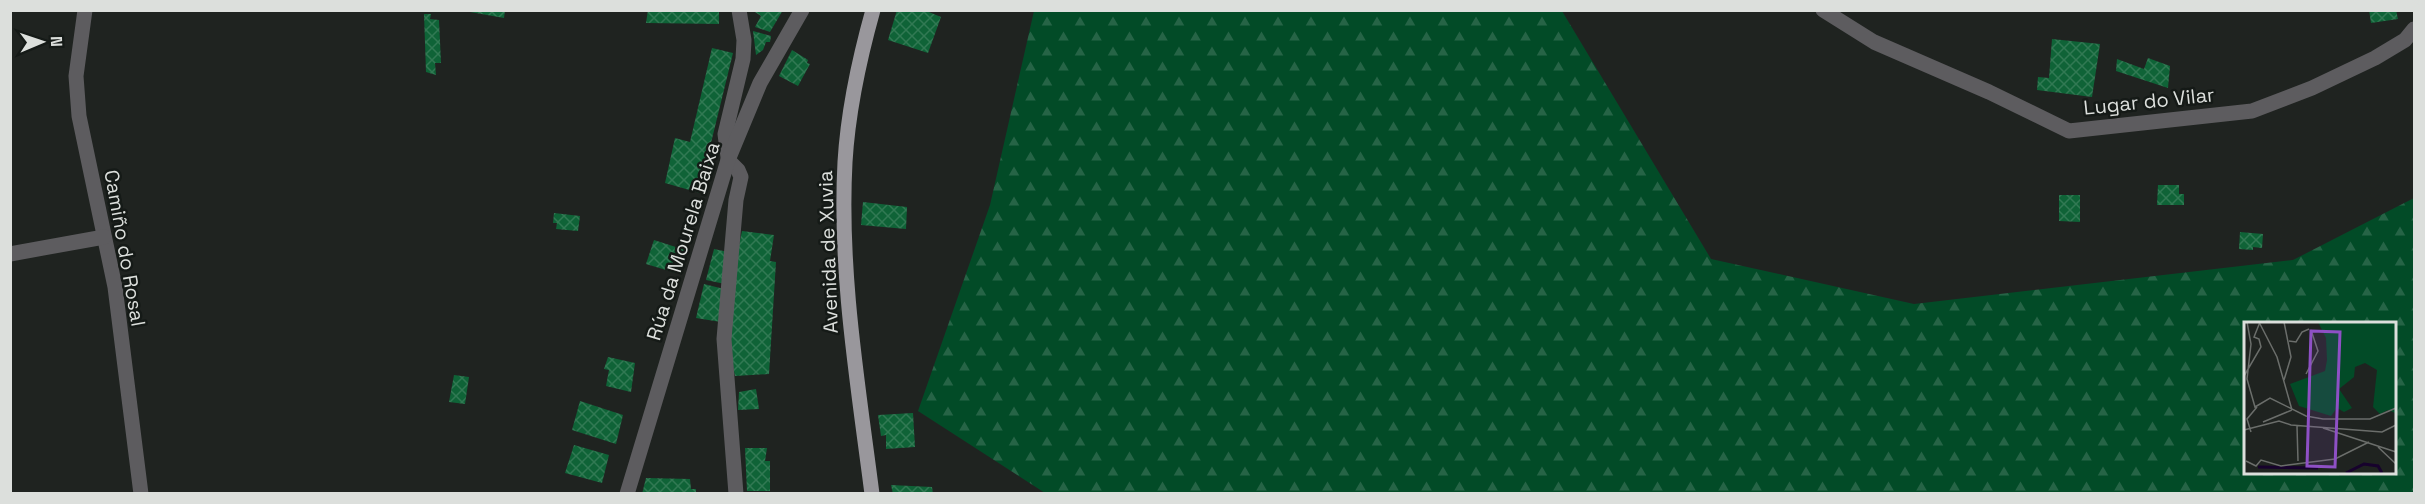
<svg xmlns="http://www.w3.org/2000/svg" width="2425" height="504" viewBox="0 0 2425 504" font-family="'Space Grotesk',sans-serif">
<defs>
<pattern id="forest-firs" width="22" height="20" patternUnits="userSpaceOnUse" patternTransform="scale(1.5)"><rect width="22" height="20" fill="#024b27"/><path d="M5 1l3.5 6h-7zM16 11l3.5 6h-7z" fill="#266446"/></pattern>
<pattern id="building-cross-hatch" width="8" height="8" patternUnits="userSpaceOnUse" patternTransform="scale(1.5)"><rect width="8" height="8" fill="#0f6337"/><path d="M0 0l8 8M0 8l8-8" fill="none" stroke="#317953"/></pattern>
</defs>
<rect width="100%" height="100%" fill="#1f2320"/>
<path fill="url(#forest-firs)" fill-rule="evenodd" d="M1034,11H1562L1711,259L1914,304L2293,260L2414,198V493H1045L918,411L990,205ZM2245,324H2394V472H2245Z"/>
<g fill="url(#building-cross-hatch)">
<polygon points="459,10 505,10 504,18"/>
<polygon points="648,10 719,10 719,24 646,23"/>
<polygon points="752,10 783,10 770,32 755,27 761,16"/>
<polygon points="897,10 924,10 941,17 928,53 888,40"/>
<polygon points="2369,10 2396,10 2398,19 2371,23"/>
<polygon points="424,14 431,14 430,19 439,20 441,63 435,63 436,75 426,72"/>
<polygon points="753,31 771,36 770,42 766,42 763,50 756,55"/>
<polygon points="2052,39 2100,44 2092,97 2037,90 2038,77 2049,78"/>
<polygon points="712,48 733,53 710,147 716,149 700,193 665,183 675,138 690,142"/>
<polygon points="792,50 808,60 807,63 810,64 798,86 779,76"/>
<polygon points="2148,58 2170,66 2168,88 2116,71 2117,59 2144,69"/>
<polygon points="2158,185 2179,185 2179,194 2184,194 2184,205 2157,205"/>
<polygon points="2059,195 2080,195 2080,222 2059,221"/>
<polygon points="863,202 907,207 906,229 861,225"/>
<polygon points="554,213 580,216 578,231 556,229 557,223 553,223"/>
<polygon points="742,231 774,235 770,261 776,262 769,374 735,376 730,352 735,264"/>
<polygon points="2240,232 2263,234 2262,248 2253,247 2253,250 2239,249"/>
<polygon points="654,240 685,250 676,273 646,264"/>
<polygon points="714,249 728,252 725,284 706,280"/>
<polygon points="704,284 724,289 721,322 696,318"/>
<polygon points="608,357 635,363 631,392 606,386 609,370 604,369"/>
<polygon points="454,375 469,377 465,404 449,402"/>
<polygon points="756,389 759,409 738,410 739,392"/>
<polygon points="580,401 623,415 616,444 572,430"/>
<polygon points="913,413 915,447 886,449 886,435 881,436 878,415"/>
<polygon points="574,445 609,455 602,483 565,473"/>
<polygon points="745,448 767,448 765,461 770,461 770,491 747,491"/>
<polygon points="646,478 690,479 691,489 696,489 696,494 642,494"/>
<polygon points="891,485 932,487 933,494 893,494"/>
</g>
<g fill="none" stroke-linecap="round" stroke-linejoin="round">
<g stroke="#5d5c5f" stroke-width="15">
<polyline points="85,10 76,76 79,116 115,287 141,494"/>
<polyline points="1823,10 1874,42 1989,92 2069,131 2252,111 2312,88 2375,58 2405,40 2414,29"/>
<polyline points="728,160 738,170 741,177 736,200 724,339 736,494"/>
<polyline points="10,254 104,237"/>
</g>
<g stroke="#5d5c5f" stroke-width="15">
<polyline points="728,157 725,134 743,59 744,40 739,10"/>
<polyline points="627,494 728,160 760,83 802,10"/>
</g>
<path stroke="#99979c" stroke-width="15" d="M872,494C858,384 839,273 845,162C848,111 859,60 873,10"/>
</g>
<g text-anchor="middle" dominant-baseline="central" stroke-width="5" stroke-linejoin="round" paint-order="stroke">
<g font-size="20" fill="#dcdfdc" stroke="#151a17">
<text transform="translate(2149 101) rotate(-6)">Lugar do Vilar</text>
<text transform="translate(683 241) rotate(-73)">Rúa da Mourela Baixa</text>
<text transform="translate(125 248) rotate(80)">Camiño do Rosal</text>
<text transform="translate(828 252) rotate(-92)">Avenida de Xuvia</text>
</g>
</g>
<g transform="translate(2244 322)">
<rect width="152" height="152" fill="#1f2320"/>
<path d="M74,0H151V91L144,88L136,92L129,85L133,48L121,41L111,45L110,55L95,67L108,86L100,90L93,86L87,94L55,84L46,62L81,49L83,38L82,16Z" fill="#024b27"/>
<path fill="none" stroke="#17022d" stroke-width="3" d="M14,145L74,146M102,151L120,142L134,144L138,151"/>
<path fill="none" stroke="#6b6e6b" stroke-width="1.5" d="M3,0L7,22L3,57L11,85L26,76L62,94L79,97H126L152,86M15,0L33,35L48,88M45,19L52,20L58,10L65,7M62,52L74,29L67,8M0,54L17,25L15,17L10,15L16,0M40,58L47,35L40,0M19,100L48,88M53,104L54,139M79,106L152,130M0,108L35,99L47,103L138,110L152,103M7,110L3,97L13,85M134,125L152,142M2,139L12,144L17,138L37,144L91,137L125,120"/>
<path fill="#8e50c5" fill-opacity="0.15" stroke="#8e50c5" stroke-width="3" d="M67,9L96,10L91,145L63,144Z"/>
<rect width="152" height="152" fill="none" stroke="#dcdfdc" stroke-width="3"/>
</g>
<rect width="2425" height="504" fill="none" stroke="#dcdfdc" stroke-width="24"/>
<g transform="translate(42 42) rotate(88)" stroke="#151a17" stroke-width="4.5" paint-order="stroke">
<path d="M0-4.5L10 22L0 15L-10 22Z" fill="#dcdfdc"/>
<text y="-9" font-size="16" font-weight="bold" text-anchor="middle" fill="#dcdfdc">N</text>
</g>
</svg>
